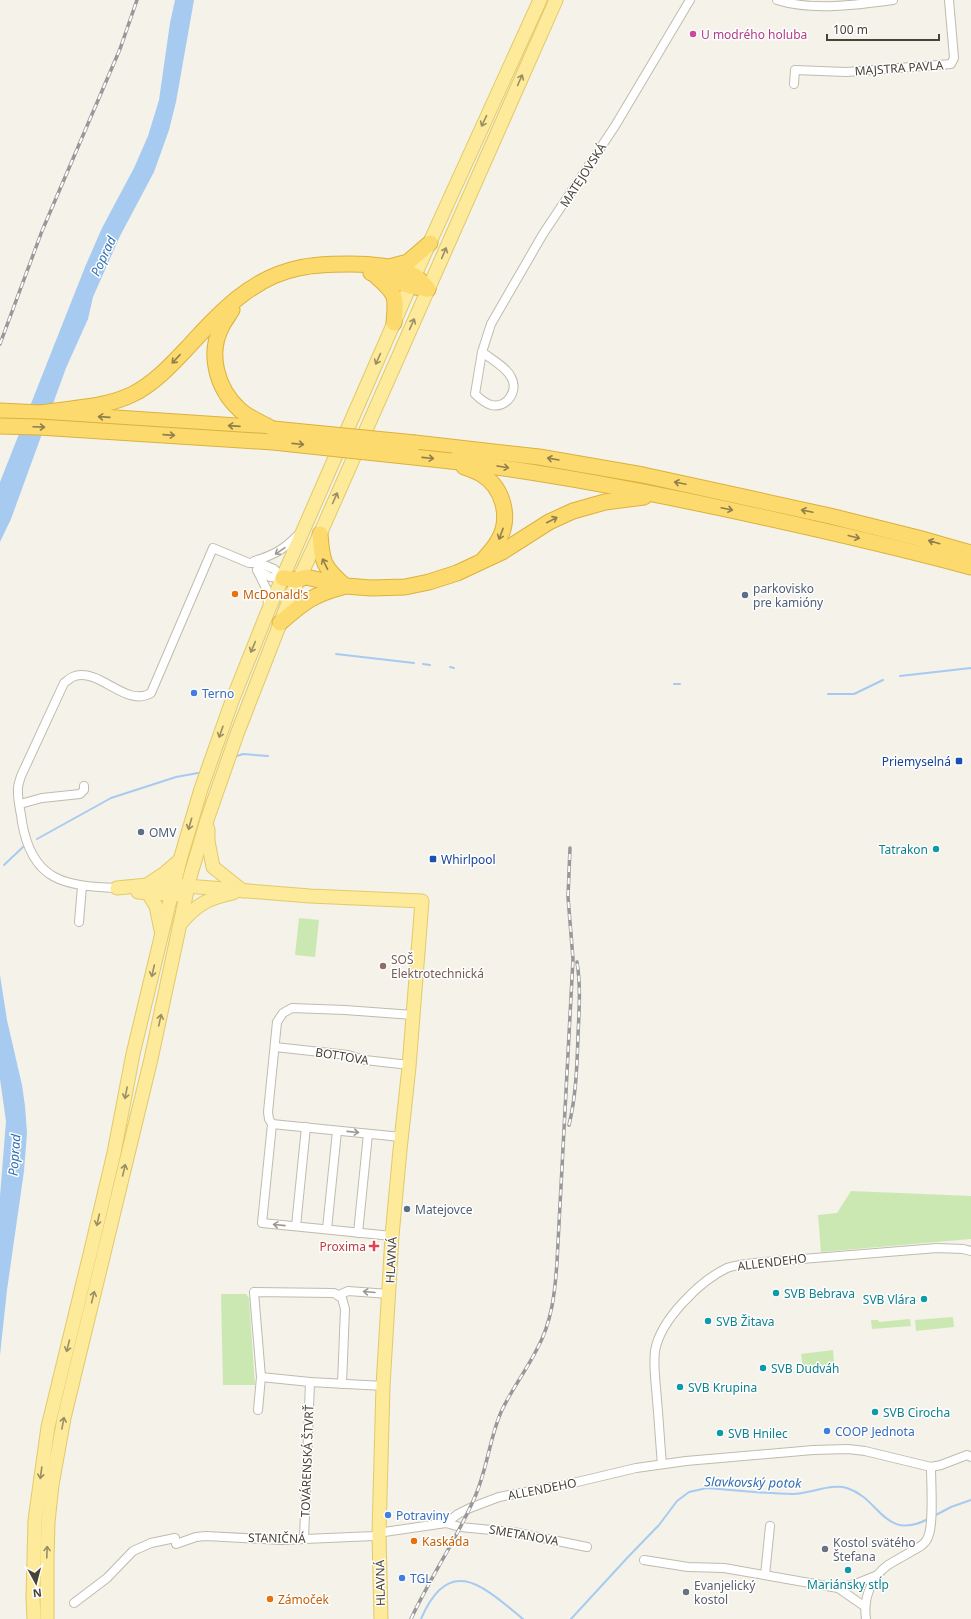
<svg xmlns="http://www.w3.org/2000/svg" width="971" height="1619" viewBox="0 0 971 1619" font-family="'Noto Sans',sans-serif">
<rect width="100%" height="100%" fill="#f4f2e9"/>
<g fill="#cbe8b3">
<polygon points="299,918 319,920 315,957 295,955"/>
<polygon points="851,1191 971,1196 971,1239 821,1252 818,1215 837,1213"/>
<polygon points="221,1294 246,1294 249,1298 255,1385 223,1385"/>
<polygon points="953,1317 954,1327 916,1331 915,1320"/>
<polygon points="910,1319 911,1326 872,1329 871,1320 878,1320 879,1322"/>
<polygon points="833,1350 835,1370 804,1373 801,1354"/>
</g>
<g fill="#a7cbf0">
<polygon points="175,0 194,0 176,102 169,130 154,172 120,236 93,297 88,319 66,368 11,519 0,542 0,482 85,267 102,228 134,168 148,136 159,100 170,23"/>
<polygon points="0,975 7,1020 22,1085 25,1106 27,1133 24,1171 7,1290 0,1355 0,1196 6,1121 0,1079"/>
</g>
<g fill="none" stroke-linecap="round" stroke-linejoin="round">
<g stroke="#a7cbf0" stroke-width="2">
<polyline points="336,654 414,663"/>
<polyline points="423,664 430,665"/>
<polyline points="450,667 454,668"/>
<polyline points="900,676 971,668"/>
<polyline points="674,684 680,684"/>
<polyline points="828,694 854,694 883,680"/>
<polyline points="237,756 243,754 268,756"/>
<polyline points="37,839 111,798 176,777 198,773"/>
<polyline points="4,865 23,847"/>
<polyline points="934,1516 951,1507 971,1500"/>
<path d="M421,1619C449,1553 483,1586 523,1619"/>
<path d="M571,1619L628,1557L659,1525L677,1501L689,1492L707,1488C736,1490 765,1494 793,1494C811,1494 830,1483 847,1488C881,1499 884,1542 928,1519"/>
</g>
<defs>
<g id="minor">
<path d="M777,0C811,11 857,5 893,0"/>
<polyline points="794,84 795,70 846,72 951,64 954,58 949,0"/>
<path d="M482,352C491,359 506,367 511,377C519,390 507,409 491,405C485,403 479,398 475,394L482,352L491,324L543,234L615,126L690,0"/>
<path d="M254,561C274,555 283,550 298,535"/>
<polyline points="257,570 267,590 268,607"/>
<polyline points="257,570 270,577 283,578"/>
<polyline points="20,804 42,798 80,794 84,790 84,786"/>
<path d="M117,888C64,886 32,881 22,822C21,812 17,799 18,788C18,784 20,780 21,776L64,683C67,681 71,677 75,676C100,668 126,708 151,693L213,548L249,563H259L274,569L283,578"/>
<polyline points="79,922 82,886"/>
<polyline points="275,1047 348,1055 365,1060 409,1065"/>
<polyline points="272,1124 269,1119 268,1112 277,1022 283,1013 292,1008 345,1010 413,1015"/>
<polyline points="272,1124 262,1223 392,1236"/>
<polyline points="272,1124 401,1137"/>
<polyline points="296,1226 306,1127"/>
<polyline points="327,1229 337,1131"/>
<polyline points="358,1233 368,1134"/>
<polyline points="339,1295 348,1291 389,1294"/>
<polyline points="310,1382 383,1386"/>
<polyline points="258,1410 261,1377"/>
<path d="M662,1464C660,1443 659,1421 657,1400C656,1384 653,1367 655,1351C660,1320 700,1281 727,1268C735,1265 746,1264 754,1263L937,1248L963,1249L971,1251"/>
<polyline points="446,1523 458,1514 470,1508 499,1497 573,1483 636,1468 686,1461 813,1450 848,1449 865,1451 931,1467 941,1465 967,1455 971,1457"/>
<polyline points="304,1539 310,1382 261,1377 254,1292 334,1293 342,1298 345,1309 342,1384"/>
<polyline points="176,1544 196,1537 206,1536 282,1540 374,1536 384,1532 446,1523 460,1527 513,1532 587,1547"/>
<polyline points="644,1560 688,1567 724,1568 838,1588 858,1583 878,1575"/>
<polyline points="765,1575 770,1526"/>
<polyline points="838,1588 864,1606"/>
<polyline points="74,1603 107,1578 133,1551 151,1543 175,1538"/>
<path d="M866,1619C863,1599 871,1577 888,1565C896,1560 904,1556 912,1551C918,1548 926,1544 928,1537C934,1524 931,1484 931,1467"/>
</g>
<g id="primary">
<polyline points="208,829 208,841 213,867 243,891"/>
<polyline points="147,885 165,873 180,860"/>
<polyline points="117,888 147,885 174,885 310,896 422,901 409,1067 400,1150 392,1236 383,1386 379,1534 381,1619"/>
<polyline points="138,892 181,895"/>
<polyline points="148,893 156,906 161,930"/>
<path d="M181,923C197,904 209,898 233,893"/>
<polyline points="34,1619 33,1597 35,1520 48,1427 91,1250 114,1153 133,1054 162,933 180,860 201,789 232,701 268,611 410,286 540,0"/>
<polyline points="47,1619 47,1559 48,1522 52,1485 64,1418 151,1059 190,877 207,820 237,734 290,598 320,534 556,0"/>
</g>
<g id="motorway">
<polyline points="389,267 408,262 430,243"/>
<polyline points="371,273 410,286 428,289"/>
<path d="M377,277C398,295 396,298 394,323"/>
<path d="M232,310C229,315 225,320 222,326C207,354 217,389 240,410C249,418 262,423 273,429"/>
<polyline points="0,411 41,413 268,428"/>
<path d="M41,413C71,408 105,408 133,394C155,383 173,363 190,345C220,312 253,277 299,268C316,264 333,264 350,264C367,264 400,266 415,276C420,279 424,285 428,289"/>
<polyline points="415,443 539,457 643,475 830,516 918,538 971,553"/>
<path d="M451,461C542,472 632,489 721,508C805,526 888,545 971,567"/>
<path d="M464,467C470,469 476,471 481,474C503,487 511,517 499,539C495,547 489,553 484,559"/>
<path d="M320,534C322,562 323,567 345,586"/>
<polyline points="283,578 297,580 306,577 346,586 371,588 405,587 429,582 457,573 502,552 549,522 573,511 605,502 644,497"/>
<path d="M280,623C303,603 312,595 342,587"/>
</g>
</defs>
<use href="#minor" stroke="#c0bbac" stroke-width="10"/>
<use href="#primary" stroke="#e2ca69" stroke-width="15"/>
<use href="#motorway" stroke="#dcb13c" stroke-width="17"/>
<use href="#minor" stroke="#fff" stroke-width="8"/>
<use href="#primary" stroke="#fdea9a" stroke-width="13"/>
<use href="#motorway" stroke="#fcda6d" stroke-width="15"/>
<defs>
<g id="rail">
<polyline points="0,344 42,231 120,49 137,0"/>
<path d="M569,1125C576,1096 577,1067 578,1036C579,1011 581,987 577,962"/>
<path d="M411,1619C430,1578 456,1540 474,1499C487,1471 489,1440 501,1412C511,1390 526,1371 537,1349C552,1322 555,1292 557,1262L573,959L568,897L570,848"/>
</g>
</defs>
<use href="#rail" stroke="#989898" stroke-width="3.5"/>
<use href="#rail" stroke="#fff" stroke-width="2" stroke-dasharray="6" stroke-linecap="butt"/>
<defs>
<g id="motorway-bridge">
<polyline points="0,426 39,427 273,442 451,461"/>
<polyline points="273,429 415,443"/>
</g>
</defs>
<use href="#motorway-bridge" stroke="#dcb13c" stroke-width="17" stroke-linecap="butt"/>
<use href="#motorway-bridge" stroke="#fcda6d" stroke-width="15"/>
</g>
<defs><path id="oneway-shaft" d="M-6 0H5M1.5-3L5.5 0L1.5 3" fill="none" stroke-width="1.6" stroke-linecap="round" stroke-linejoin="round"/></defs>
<g stroke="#998e64">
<use href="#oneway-shaft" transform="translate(520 80) rotate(-66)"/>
<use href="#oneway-shaft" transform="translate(484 121) rotate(115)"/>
<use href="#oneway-shaft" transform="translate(444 253) rotate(-67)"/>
<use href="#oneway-shaft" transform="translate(412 324) rotate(-66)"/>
<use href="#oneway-shaft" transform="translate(378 359) rotate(114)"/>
<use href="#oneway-shaft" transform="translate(335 498) rotate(-66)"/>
<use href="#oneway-shaft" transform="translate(253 647) rotate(113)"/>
<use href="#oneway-shaft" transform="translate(221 732) rotate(109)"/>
<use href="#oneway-shaft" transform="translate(190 824) rotate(106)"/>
<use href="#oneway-shaft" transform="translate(153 971) rotate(103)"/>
<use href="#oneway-shaft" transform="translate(160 1020) rotate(-78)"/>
<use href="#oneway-shaft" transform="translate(126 1093) rotate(101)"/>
<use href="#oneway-shaft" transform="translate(124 1170) rotate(-77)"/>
<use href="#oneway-shaft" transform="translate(98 1220) rotate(103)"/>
<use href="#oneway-shaft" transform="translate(93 1297) rotate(-76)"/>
<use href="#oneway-shaft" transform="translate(68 1346) rotate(104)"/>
<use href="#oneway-shaft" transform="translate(63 1423) rotate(-79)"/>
<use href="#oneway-shaft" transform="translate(41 1473) rotate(98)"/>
<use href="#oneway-shaft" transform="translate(47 1552) rotate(-88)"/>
</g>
<g stroke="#907f4d">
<use href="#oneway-shaft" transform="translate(176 359) rotate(133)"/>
<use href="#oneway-shaft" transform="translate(104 417) rotate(-176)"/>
<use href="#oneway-shaft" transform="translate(234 426) rotate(-176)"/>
<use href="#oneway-shaft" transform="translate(39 427) rotate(2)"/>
<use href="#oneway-shaft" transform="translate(169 435) rotate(4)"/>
<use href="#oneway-shaft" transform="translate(298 444) rotate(6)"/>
<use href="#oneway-shaft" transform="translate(428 458) rotate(6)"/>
<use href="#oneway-shaft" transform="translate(553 459) rotate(-170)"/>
<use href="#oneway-shaft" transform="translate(503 467) rotate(9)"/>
<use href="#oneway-shaft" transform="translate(680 483) rotate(-168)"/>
<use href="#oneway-shaft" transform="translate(727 509) rotate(12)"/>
<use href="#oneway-shaft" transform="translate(807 511) rotate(-168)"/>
<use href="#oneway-shaft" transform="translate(552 520) rotate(-27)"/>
<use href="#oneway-shaft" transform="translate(501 534) rotate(110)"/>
<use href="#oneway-shaft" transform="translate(854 537) rotate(14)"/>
<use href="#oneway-shaft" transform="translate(934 542) rotate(-164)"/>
<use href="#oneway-shaft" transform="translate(325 564) rotate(-116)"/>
</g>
<g stroke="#9a9891">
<use href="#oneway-shaft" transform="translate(280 551) rotate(146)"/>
<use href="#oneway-shaft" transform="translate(353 1132) rotate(6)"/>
<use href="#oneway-shaft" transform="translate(279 1225) rotate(-174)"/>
<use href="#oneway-shaft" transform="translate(369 1292) rotate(-175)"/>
</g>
<circle fill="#d1479c" stroke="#fff" stroke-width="1.5" cx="693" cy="34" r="4"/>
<g fill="#e8710a" stroke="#fff" stroke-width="1.5">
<circle cx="235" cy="594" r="4"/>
<circle cx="414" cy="1541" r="4"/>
<circle cx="270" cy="1599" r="4"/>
</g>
<g fill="#5c6f8a" stroke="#fff" stroke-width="1.5">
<circle cx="745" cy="595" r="4"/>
<circle cx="141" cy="832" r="4"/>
<circle cx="407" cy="1209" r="4"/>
</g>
<g fill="#3f7fe0" stroke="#fff" stroke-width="1.5">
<circle cx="194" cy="693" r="4"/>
<circle cx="827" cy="1431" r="4"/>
<circle cx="388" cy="1515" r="4"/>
<circle cx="402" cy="1578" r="4"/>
</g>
<g fill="#1a4fb4" stroke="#fff" stroke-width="1.5">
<rect x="955" y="757" width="8" height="8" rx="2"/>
<rect x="429" y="855" width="8" height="8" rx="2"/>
</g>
<g fill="#0f9aa8" stroke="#fff" stroke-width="1.5">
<circle cx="936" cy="849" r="4"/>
<circle cx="776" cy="1293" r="4"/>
<circle cx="924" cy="1299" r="4"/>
<circle cx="708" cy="1321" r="4"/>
<circle cx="763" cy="1368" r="4"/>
<circle cx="680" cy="1387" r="4"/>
<circle cx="875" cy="1412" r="4"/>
<circle cx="720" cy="1433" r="4"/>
<circle cx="848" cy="1570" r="4"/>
</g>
<circle fill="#8d6e63" stroke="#fff" stroke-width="1.5" cx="383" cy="966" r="4"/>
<path fill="#e0444e" stroke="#fff" stroke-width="1.5" d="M372 1240h4v4h4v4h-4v4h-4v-4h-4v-4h4z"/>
<g fill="#6b7280" stroke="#fff" stroke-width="1.5">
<circle cx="825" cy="1549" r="4"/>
<circle cx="686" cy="1592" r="4"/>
</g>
<g text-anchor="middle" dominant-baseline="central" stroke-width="3" stroke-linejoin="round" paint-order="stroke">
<g font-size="12" fill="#b23c85" stroke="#fff" text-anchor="start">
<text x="701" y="34">U modrého holuba</text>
</g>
<g font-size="12" fill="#484337" stroke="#fff">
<text transform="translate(899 68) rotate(-4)">MAJSTRA PAVLA</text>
<text transform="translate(583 175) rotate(-57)">MATEJOVSKÁ</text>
<text transform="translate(342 1056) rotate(9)">BOTTOVA</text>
<text transform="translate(391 1260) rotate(-87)">HLAVNÁ</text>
<text transform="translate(772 1262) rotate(-7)">ALLENDEHO</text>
<text transform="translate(307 1461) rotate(-88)">TOVÁRENSKÁ ŠTVRŤ</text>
<text transform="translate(542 1489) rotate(-11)">ALLENDEHO</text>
<text transform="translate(524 1535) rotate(10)">SMETANOVA</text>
<text transform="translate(277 1538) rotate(1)">STANIČNÁ</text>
<text transform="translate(380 1583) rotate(-91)">HLAVNÁ</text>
</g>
<g font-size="12" fill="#4e5e75" stroke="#fff" text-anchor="start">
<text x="753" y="588">parkovisko<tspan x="753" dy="14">pre kamióny</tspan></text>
<text x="149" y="832">OMV</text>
<text x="415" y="1209">Matejovce</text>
</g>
<g font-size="12" fill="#c56008" stroke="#fff" text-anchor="start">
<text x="243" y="594">McDonald's</text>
<text x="422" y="1541">Kaskáda</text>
<text x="278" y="1599">Zámoček</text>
</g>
<g font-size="12" fill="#366cbe" stroke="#fff" text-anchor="start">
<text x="202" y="693">Terno</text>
<text x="835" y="1431">COOP Jednota</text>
<text x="396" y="1515">Potraviny</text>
<text x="410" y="1578">TGL</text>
</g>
<g font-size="12" fill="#164399" stroke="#fff" text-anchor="end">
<text x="951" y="761">Priemyselná</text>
<text x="441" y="859" text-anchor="start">Whirlpool</text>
</g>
<g font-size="12" fill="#0d838f" stroke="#fff" text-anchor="start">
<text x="928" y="849" text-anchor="end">Tatrakon</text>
<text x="784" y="1293">SVB Bebrava</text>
<text x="916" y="1299" text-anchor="end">SVB Vlára</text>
<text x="716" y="1321">SVB Žitava</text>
<text x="771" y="1368">SVB Dudváh</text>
<text x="688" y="1387">SVB Krupina</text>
<text x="883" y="1412">SVB Cirocha</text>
<text x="728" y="1433">SVB Hnilec</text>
<text x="848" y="1584" text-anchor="middle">Mariánsky stĺp</text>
</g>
<g font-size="12" fill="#785e54" stroke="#fff" text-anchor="start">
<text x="391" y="959">SOŠ<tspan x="391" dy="14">Elektrotechnická</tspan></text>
</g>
<g font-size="12" fill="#be3a42" stroke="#fff" text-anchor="end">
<text x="366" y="1246">Proxima</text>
</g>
<g font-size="12" fill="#5b616d" stroke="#fff" text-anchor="start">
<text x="833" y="1542">Kostol svätého<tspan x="833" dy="14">Štefana</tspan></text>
<text x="694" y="1585">Evanjelický<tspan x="694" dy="14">kostol</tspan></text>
</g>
<g font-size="13" font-style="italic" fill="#3170b3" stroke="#fff">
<text transform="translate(103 256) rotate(-65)">Poprad</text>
<text transform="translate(14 1155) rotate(-86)">Poprad</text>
<text transform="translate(753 1482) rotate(1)">Slavkovský potok</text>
</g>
</g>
<g transform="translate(36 1583) rotate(173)" stroke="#ffffff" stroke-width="3" paint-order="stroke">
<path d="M0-3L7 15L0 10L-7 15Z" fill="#484337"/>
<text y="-6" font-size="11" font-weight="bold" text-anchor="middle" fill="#484337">N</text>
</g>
<path d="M827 34v6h112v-6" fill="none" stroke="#484337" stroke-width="2"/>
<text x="833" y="34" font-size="12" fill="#484337" stroke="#ffffff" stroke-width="3" paint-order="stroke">100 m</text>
</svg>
